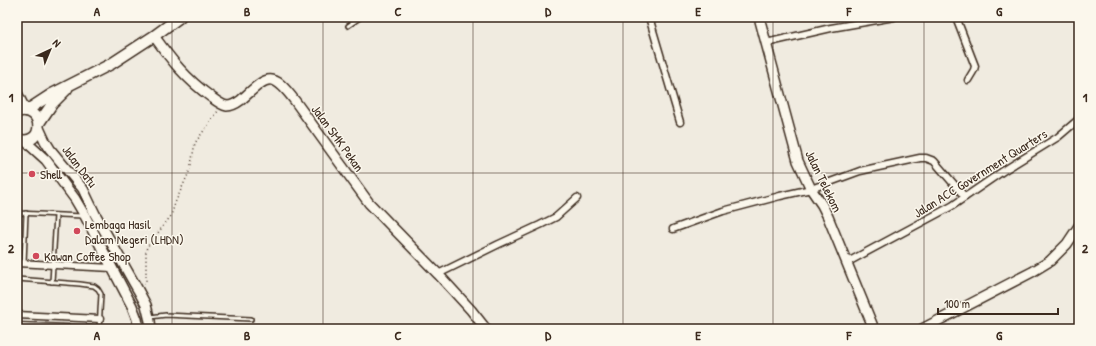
<svg xmlns="http://www.w3.org/2000/svg" width="1096" height="346" viewBox="0 0 1096 346" font-family="'Patrick Hand',sans-serif">
<rect width="100%" height="100%" fill="#f0ebe0"/>
<filter id="ink" filterUnits="userSpaceOnUse"><feTurbulence type="fractalNoise" baseFrequency=".025" numOctaves="2"/><feDisplacementMap in="SourceGraphic" scale="8" xChannelSelector="R" yChannelSelector="G"/><feConvolveMatrix kernelMatrix="1 2 1 2 8 2 1 2 1" color-interpolation-filters="sRGB"/></filter>
<g filter="url(#ink)">
<g fill="none" stroke-linecap="round" stroke-linejoin="round">
<defs>
<g id="lane">
<polyline points="348,26 361,17"/>
<polyline points="17,213 83,216"/>
<polyline points="24,263 26,213"/>
<polyline points="17,279 80,284 94,286 98,289 101,294 99,329"/>
<polyline points="52,282 56,215"/>
<polyline points="150,317 166,315 251,319"/>
</g>
<g id="street">
<polyline points="649,17 680,122"/>
<polyline points="956,17 975,66 974,70 968,80"/>
<polyline points="766,43 831,28 894,17"/>
<polyline points="673,229 723,211 780,196 811,189 860,171 920,158 926,158 934,161 965,197"/>
<polyline points="17,263 112,268"/>
<polyline points="846,263 952,206 1003,171 1058,137 1079,119"/>
<polyline points="438,274 499,244 540,225 556,217 577,198"/>
<polyline points="17,315 100,319"/>
<polyline points="17,326 93,329"/>
</g>
<g id="secondary">
<polyline points="759,17 798,161 811,189 822,205 828,217 874,329"/>
<path d="M154,36C172,61 185,78 211,97C215,100 221,105 227,106C232,106 237,103 241,100C267,77 271,69 295,101L369,203L438,274L471,310L486,329"/>
<polyline points="17,93 26,111"/>
<polyline points="39,128 45,141 50,149 83,189 95,214 138,290 146,305 150,321 151,329"/>
<polyline points="25,141 46,160 75,199 85,216 132,306 137,319 139,329"/>
<polyline points="922,329 1032,272 1050,261 1067,244 1079,226"/>
</g>
<g id="primary">
<polyline points="26,111 52,94 111,64 154,36 180,17"/>
<path d="M17,112C45,103 46,149 17,139"/>
<polyline points="39,123 52,104 67,89"/>
</g>
</defs>
<use href="#lane" stroke="#3b2a1e" stroke-width="6"/>
<use href="#street" stroke="#3b2a1e" stroke-width="9"/>
<use href="#secondary" stroke="#3b2a1e" stroke-width="12"/>
<use href="#primary" stroke="#3b2a1e" stroke-width="13"/>
<polyline stroke="#3b2a1e" stroke-width="1.5" stroke-dasharray="1 3" stroke-linecap="butt" points="144,284 146,282 146,250 147,247 171,216 175,203 190,170 195,143 218,111"/>
<use href="#lane" stroke="#fbf7ec" stroke-width="3"/>
<use href="#street" stroke="#fbf7ec" stroke-width="6"/>
<use href="#secondary" stroke="#fbf7ec" stroke-width="9"/>
<use href="#primary" stroke="#fbf7ec" stroke-width="10"/>
</g>
</g>
<path fill="none" stroke="#3b2a1e" stroke-width="1" stroke-opacity="0.55" d="M172,17V329M323,17V329M473,17V329M623,17V329M773,17V329M924,17V329M17,173H1079"/>
<g fill="#d1495b" stroke="#fbf7ec" stroke-width="1.5">
<circle cx="32" cy="174" r="4"/>
<circle cx="77" cy="231" r="4"/>
<circle cx="36" cy="256" r="4"/>
</g>
<g text-anchor="middle" dominant-baseline="central" stroke-width="3" stroke-linejoin="round" paint-order="stroke">
<g font-size="13" fill="#3b2a1e" stroke="#fbf7ec">
<text transform="translate(338 138) rotate(54)">Jalan SMK Pekan</text>
<text transform="translate(80 166) rotate(53)">Jalan Datu</text>
<text transform="translate(980 173) rotate(-32)">Jalan ACC Government Quarters</text>
<text transform="translate(824 181) rotate(64)">Jalan Telekom</text>
</g>
<g font-size="13" fill="#3b2a1e" stroke="#fbf7ec" text-anchor="start">
<text x="40" y="174">Shell</text>
<text x="85" y="224">Lembaga Hasil<tspan x="85" dy="15">Dalam Negeri (LHDN)</tspan></text>
<text x="44" y="256">Kawan Coffee Shop</text>
</g>
</g>
<rect width="1096" height="346" fill="none" stroke="#fbf7ec" stroke-width="44"/>
<g transform="translate(50 50) rotate(44)" stroke="#fbf7ec" stroke-width="3" paint-order="stroke">
<path d="M0-3L7 15L0 10L-7 15Z" fill="#3b2a1e"/>
<text y="-6" font-size="11" font-weight="bold" text-anchor="middle" fill="#3b2a1e">N</text>
</g>
<path d="M938 308v6h120v-6" fill="none" stroke="#3b2a1e" stroke-width="2"/>
<text x="944" y="308" font-size="12" fill="#3b2a1e" stroke="#fbf7ec" stroke-width="3" paint-order="stroke">100 m</text>
<rect x="22" y="22" width="1052" height="302" fill="none" stroke="#3b2a1e" stroke-width="1.5"/>
<g font-size="13" text-anchor="middle" font-weight="bold" fill="#3b2a1e">
<text x="97" y="16">A</text>
<text x="247" y="16">B</text>
<text x="398" y="16">C</text>
<text x="548" y="16">D</text>
<text x="698" y="16">E</text>
<text x="849" y="16">F</text>
<text x="999" y="16">G</text>
<text x="11" y="102">1</text>
<text x="1085" y="102">1</text>
<text x="11" y="253">2</text>
<text x="1085" y="253">2</text>
<text x="97" y="340">A</text>
<text x="247" y="340">B</text>
<text x="398" y="340">C</text>
<text x="548" y="340">D</text>
<text x="698" y="340">E</text>
<text x="849" y="340">F</text>
<text x="999" y="340">G</text>
</g>
</svg>
